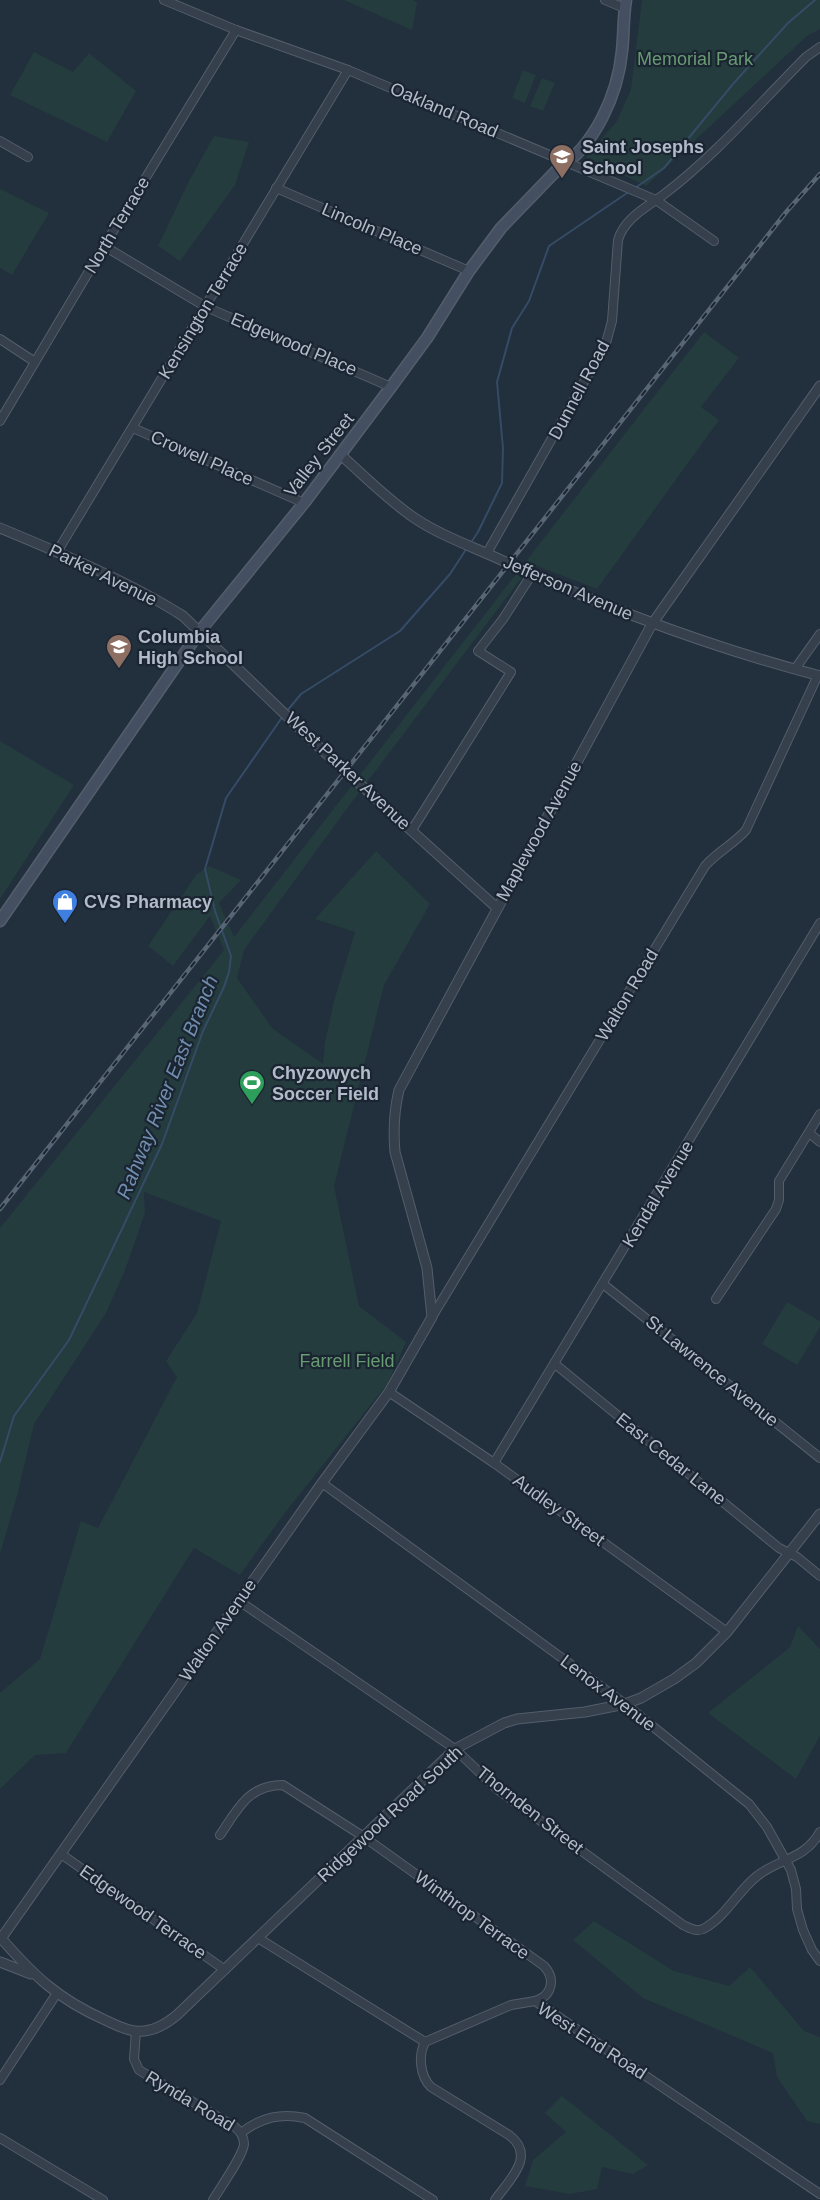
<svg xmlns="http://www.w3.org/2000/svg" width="820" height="2200" viewBox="0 0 820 2200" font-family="Helvetica,sans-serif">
<rect width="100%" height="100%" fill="#222f3d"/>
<g fill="#243c3e">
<polygon points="344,0 413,0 417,3 412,30"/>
<polygon points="642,0 820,0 820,29 807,36 646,186 586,157 617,121 631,89"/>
<polygon points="34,52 73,72 89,53 136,91 107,142 10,95"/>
<polygon points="523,70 536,75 525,103 512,98"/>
<polygon points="542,78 555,83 543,111 530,106"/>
<polygon points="214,136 249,142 235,185 180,261 158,246 188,183"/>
<polygon points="0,189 49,213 12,275 0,268"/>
<polygon points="704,332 739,358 701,407 719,420 597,589 532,564 343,814 244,950 237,978 272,1028 323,1064 325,1042 334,1001 355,932 315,919 376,851 430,904 384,985 334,1186 359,1306 406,1342 388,1383 284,1514 240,1575 194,1548 66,1753 35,1755 0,1789 0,1693 40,1659 81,1521 98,1528 177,1377 166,1361 197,1313 221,1221 144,1192 145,1213 124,1273 106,1313 34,1424 17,1496 0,1554 0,1228 224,950 210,916 173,966 148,946 196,875 209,866 241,880 219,903 234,937"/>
<polygon points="0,741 74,785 0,899"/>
<polygon points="787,1302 820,1321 820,1327 797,1365 762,1344"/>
<polygon points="798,1626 820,1649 820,1736 796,1779 708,1713 790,1647"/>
<polygon points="594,1921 674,1971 729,1986 750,1967 804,2031 820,2037 820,2124 807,2121 777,2077 773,2053 643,1998 573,1940"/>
<polygon points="562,2096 648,2165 633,2174 602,2167 597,2189 570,2194 525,2186 533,2160 566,2132 545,2113"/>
</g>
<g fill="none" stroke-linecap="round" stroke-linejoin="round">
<g stroke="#354b66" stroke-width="2">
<polyline points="635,188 664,168 733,84 788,23 815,0"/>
<polyline points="470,544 478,532 502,483 503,448 497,382 512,328 529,301 549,246 630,191"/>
<polyline points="287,711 301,694 400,631 450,574 467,548"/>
<polyline points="0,1462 14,1416 69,1340 120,1233 162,1144 203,1031 224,987 229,972 231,956 215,911 205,869 226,798 283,716"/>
</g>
<defs>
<g id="minor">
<polyline points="164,0 236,30 348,70 656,200 714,241"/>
<polyline points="605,0 624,8"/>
<polyline points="0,141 28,157"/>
<polyline points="276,188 469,271"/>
<polyline points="104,246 206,307 391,387"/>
<polyline points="0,339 35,362"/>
<polyline points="0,421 104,246 236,30"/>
<polyline points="133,428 304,503"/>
<polyline points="57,552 348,70"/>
<path d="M487,553L606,343L612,321L618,240C624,219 645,208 663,195C715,156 759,104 806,57L820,47"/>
<polyline points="795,669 820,634"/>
<polyline points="412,830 511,672 478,651 503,619 532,574"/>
<polyline points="809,1133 820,1142"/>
<polyline points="603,1284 820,1458"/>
<polyline points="716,1299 776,1209 779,1200 779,1181 820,1114"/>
<path d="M432,1317L705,866C717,852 734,844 746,830L818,675"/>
<polyline points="555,1364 779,1548 797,1557 820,1576"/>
<polyline points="389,1392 494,1463 727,1632"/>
<polyline points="494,1463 820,923"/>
<polyline points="322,1483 625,1704 749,1804 767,1827 791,1870 796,1889 797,1909 803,1930 812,1950 820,1961"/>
<path d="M239,1601L455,1749L497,1789L683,1925C690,1928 697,1933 705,1928C726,1916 738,1891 757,1876C780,1858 804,1860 820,1832"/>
<path d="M220,1835C238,1809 248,1785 283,1785L364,1837L544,1966C556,1979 552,1996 535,2001"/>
<polyline points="61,1854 225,1970"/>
<polyline points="258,1938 425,2042 511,2005 535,2001 820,2194"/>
<path d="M136,2031L134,2059L139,2070L235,2127C241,2132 244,2137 244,2144C243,2156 220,2188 213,2200"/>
<path d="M425,2042C418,2056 420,2076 431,2087L509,2135C537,2156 509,2180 495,2200"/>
<polyline points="0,2080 57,1993"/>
<path d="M241,2133C261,2117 281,2113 305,2118L433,2200"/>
<polyline points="0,2138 103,2200"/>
</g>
<g id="tertiary">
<path d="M341,455C364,476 387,499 413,517C439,535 471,546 499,559C603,607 710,647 820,676"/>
<path d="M0,528C60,553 128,581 183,616L319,747L497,908"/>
<path d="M1,1938C34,1976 58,1999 105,2020C114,2024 125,2030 135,2031C151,2033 165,2025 177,2015L455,1749L504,1723L517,1719L585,1712L625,1704L641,1698L674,1679L696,1663L727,1632L820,1514"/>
<path d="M0,1940L322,1483L389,1392L432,1317L427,1268L395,1152C393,1130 394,1111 399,1090L652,624L820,386"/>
<polyline points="0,1962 31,1974"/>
</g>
<path id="secondary" d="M0,921L200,631L304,503L391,387L427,338L469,271L501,228L557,170C595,146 618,94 622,51C624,34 623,17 626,0"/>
</defs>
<use href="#minor" stroke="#545e6b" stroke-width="10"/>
<use href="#tertiary" stroke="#545e6b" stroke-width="11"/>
<use href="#secondary" stroke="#545e6b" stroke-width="13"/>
<use href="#minor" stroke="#36404d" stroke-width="8"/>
<use href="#tertiary" stroke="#36404d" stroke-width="9"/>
<use href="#secondary" stroke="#445061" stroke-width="10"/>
<defs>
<polyline id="rail" points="0,1209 787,211 820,174"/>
</defs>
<use href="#rail" stroke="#586575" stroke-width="4.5"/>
<use href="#rail" stroke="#1b2532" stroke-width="2" stroke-dasharray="7" stroke-linecap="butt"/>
</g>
<defs>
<symbol id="school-pin" viewBox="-11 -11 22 30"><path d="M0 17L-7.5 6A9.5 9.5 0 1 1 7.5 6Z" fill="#8d6e63" stroke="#1b2532"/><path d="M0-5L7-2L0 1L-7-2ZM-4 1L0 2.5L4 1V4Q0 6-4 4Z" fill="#fff"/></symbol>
<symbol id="shop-pin" viewBox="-11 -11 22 30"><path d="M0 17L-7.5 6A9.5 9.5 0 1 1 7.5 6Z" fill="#3f7fe0" stroke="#1b2532"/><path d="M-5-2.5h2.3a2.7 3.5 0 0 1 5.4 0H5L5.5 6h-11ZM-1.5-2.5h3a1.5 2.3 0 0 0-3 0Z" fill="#fff"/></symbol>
<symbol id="stadium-pin" viewBox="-11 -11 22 30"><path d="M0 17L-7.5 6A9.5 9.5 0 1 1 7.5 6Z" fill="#2e9e5b" stroke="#1b2532"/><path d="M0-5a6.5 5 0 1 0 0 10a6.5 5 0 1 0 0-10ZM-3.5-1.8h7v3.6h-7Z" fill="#fff"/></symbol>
</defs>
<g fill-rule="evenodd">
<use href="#school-pin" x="547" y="142" width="30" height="40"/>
<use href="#school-pin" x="104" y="632" width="30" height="40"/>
<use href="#shop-pin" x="50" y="887" width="30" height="40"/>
<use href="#stadium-pin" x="237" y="1068" width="30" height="40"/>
</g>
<g text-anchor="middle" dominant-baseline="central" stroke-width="4.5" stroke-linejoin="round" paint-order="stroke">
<g font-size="18" fill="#679b71" stroke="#1b2532">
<text x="695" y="59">Memorial Park</text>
<text x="347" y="1361">Farrell Field</text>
</g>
<g font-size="18" fill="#b2bbc9" stroke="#1b2532">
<text transform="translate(444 110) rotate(23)">Oakland Road</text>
<text transform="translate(117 225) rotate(-59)">North Terrace</text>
<text transform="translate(372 229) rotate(23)">Lincoln Place</text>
<text transform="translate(203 311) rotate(-59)">Kensington Terrace</text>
<text transform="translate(294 344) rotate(23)">Edgewood Place</text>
<text transform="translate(579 390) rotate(-62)">Dunnell Road</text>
<text transform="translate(319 455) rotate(-52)">Valley Street</text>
<text transform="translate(202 458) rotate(24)">Crowell Place</text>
<text transform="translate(103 575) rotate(26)">Parker Avenue</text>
<text transform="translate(568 588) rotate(23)">Jefferson Avenue</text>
<text transform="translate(348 771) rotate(43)">West Parker Avenue</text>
<text transform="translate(539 831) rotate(-61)">Maplewood Avenue</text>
<text transform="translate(627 995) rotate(-59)">Walton Road</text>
<text transform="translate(658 1194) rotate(-59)">Kendal Avenue</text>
<text transform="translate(712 1371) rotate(39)">St Lawrence Avenue</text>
<text transform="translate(671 1459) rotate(39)">East Cedar Lane</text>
<text transform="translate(559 1510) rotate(36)">Audley Street</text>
<text transform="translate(218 1630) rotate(-55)">Walton Avenue</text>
<text transform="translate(608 1693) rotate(37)">Lenox Avenue</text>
<text transform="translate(530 1810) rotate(38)">Thornden Street</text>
<text transform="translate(390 1814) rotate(-43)">Ridgewood Road South</text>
<text transform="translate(143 1912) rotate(35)">Edgewood Terrace</text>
<text transform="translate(472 1915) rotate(36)">Winthrop Terrace</text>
<text transform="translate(592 2041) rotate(33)">West End Road</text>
<text transform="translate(190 2101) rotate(31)">Rynda Road</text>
</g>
<g font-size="18" font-weight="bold" fill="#b2bbc9" stroke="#1b2532" text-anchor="start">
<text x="582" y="147">Saint Josephs<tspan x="582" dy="21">School</tspan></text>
<text x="138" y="637">Columbia<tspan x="138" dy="21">High School</tspan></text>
<text x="84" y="902">CVS Pharmacy</text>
<text x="272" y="1073">Chyzowych<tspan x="272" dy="21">Soccer Field</tspan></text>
</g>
<g font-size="20" font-style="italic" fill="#708dae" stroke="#1b2532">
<text transform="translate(167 1087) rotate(-68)">Rahway River East Branch</text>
</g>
</g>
</svg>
